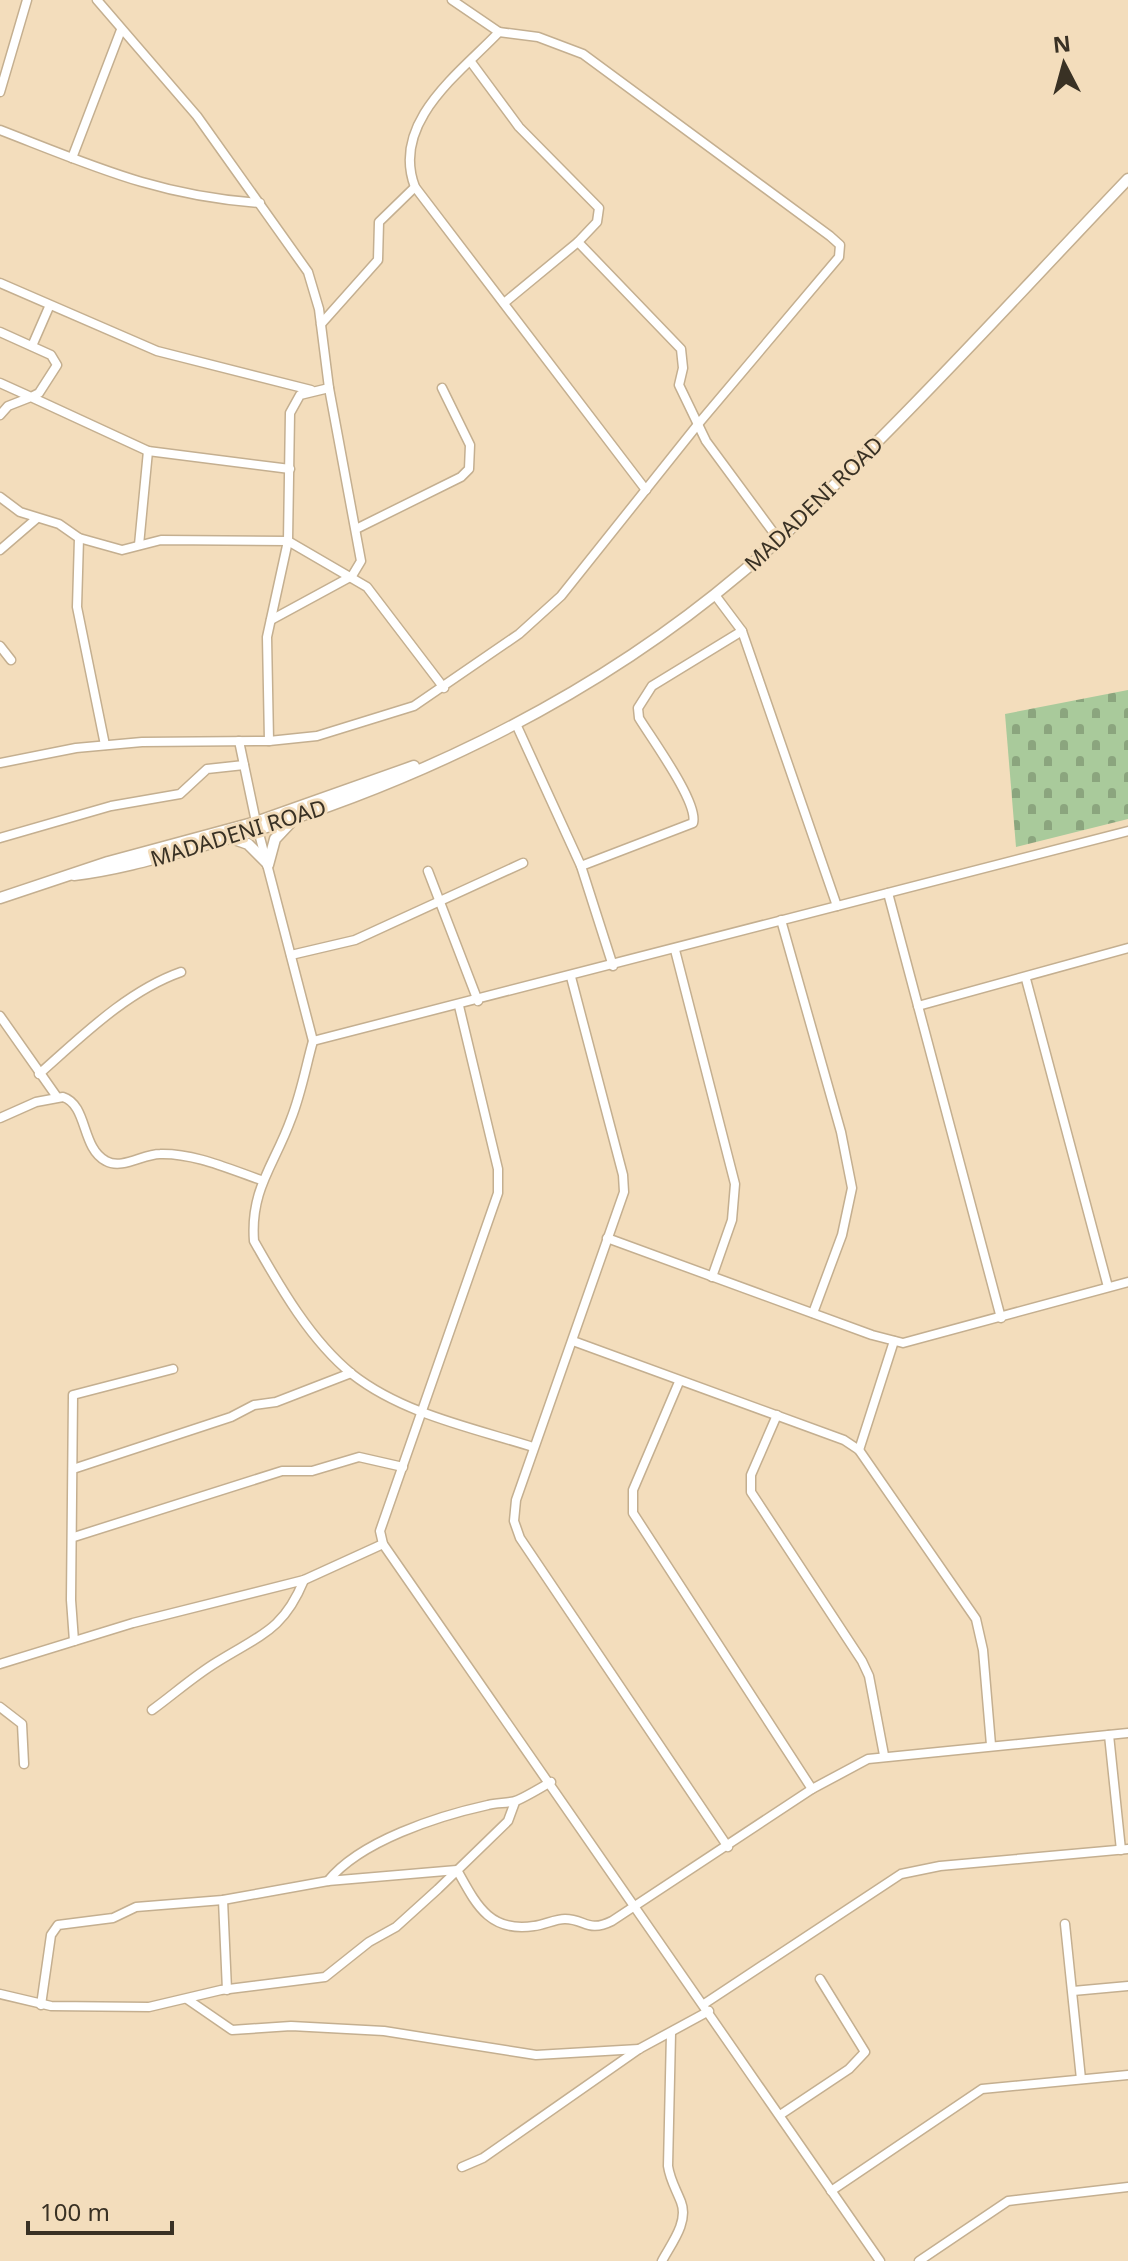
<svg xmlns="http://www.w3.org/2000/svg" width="1128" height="2261" viewBox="0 0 1128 2261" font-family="'Noto Sans',sans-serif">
<defs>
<pattern id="cemetery-stones" width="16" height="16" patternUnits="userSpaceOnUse" patternTransform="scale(2)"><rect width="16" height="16" fill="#a9ca9b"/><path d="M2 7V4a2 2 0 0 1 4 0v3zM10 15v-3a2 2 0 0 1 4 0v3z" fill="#8ba57e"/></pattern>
</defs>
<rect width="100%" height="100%" fill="#f3ddbc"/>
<polygon fill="url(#cemetery-stones)" points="1128,690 1128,819 1016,847 1005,714"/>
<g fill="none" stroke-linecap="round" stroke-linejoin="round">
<defs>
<g id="minor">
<polyline points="97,0 197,116 308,272 319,309 329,388 361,561 352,576 271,620"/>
<path d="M452,0L499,32C461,72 390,122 415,187L646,490"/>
<polyline points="471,62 519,127 599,208 597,222 578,242 681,349 683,368 679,385 706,441 779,540"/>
<polyline points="0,92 27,0"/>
<path d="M0,130C93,166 158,196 260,203"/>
<polyline points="72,158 121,30"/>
<polyline points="0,283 157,351 311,390"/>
<polyline points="504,303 578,242"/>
<polyline points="321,324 378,260 379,222 415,187"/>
<polyline points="0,332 51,355 57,365 39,393 31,397 0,383"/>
<polyline points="32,346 49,307"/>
<polyline points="0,415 8,406 31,397 148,451 290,469"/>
<polyline points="0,497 20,512 59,524 79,538 77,607 105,745"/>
<polyline points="356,529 461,477 469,469 470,445 442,388"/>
<polyline points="79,538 122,550 161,540 288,541 367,587 444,688"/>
<polyline points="139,545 148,451"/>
<polyline points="0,550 36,519"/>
<polyline points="715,595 742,631 837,906"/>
<polyline points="0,646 11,660"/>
<polyline points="516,724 581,866 613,966"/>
<polyline points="239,741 256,822 313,1041 1128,831"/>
<polyline points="269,741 267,637 288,541 290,413 300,395 329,388"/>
<polyline points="0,763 76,748 142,742 269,741 317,736 414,706 519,634 561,596 699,423 839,257 840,245 830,236 583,54 538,37 499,32"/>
<polyline points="0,838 111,806 180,794 207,769 244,765"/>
<path d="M581,866L693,823C699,803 651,738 639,718L638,708L652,686L742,631"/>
<polyline points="428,871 478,1001"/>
<polyline points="888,893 1001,1318"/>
<polyline points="781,920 841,1132 852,1188 842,1235 813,1313"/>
<polyline points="675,950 735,1184 732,1220 712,1277"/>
<polyline points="291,955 355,940 523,863"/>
<polyline points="571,977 623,1175 624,1192 516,1500 514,1521 520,1538 728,1847"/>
<polyline points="1026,979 1108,1287"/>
<polyline points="459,1006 498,1169 498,1193 380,1531 383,1544 880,2261"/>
<polyline points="918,1006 1128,948"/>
<polyline points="0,1016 57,1097"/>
<path d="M313,1041C306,1066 301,1094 291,1119C275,1164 250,1189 254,1241C280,1287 311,1341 352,1374C403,1414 473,1428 533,1447"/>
<path d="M39,1074C81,1037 127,991 181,972"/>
<path d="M0,1118L36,1102L63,1097C88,1105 81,1148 106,1161C122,1170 143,1154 160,1154C194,1153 229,1169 261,1180"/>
<polyline points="607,1238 872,1335 903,1343 1128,1282"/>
<polyline points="573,1341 844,1440 859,1450 976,1619 983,1650 991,1745"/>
<polyline points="679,1382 633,1490 633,1513 812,1789"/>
<polyline points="777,1415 751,1475 751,1492 862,1661 869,1676 884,1755"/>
<polyline points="859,1450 894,1341"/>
<polyline points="73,1469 231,1417 254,1405 276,1402 351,1373"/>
<polyline points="74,1537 282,1471 312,1471 359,1457 403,1467"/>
<polyline points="74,1641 71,1600 73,1395 173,1369"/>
<polyline points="0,1664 133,1623 304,1580 383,1544"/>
<polyline points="0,1707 22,1724 24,1764"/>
<path d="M152,1710C174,1694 194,1676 217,1662C260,1635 283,1631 304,1580"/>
<polyline points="1109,1735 1121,1850"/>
<path d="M328,1881C360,1841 438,1816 488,1805C498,1802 509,1804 518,1800C529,1795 540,1788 551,1782"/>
<polyline points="223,1900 227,1990"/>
<polyline points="1065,1924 1081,2079"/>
<polyline points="1073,1991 1128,1986"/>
<polyline points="0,1994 51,2006 149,2007 221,1990 325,1977 369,1942 396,1927 438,1889 508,1821 515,1802"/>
<polyline points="187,1999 232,2030 291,2026 384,2031 536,2055 639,2049"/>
<polyline points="704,2004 901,1874 940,1866 1128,1849"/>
<path d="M41,2005L51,1935L58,1925L113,1918L136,1907L223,1900L328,1881L457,1870C476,1904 489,1933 534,1926C544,1925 555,1919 565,1919C585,1919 588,1933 612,1921L812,1789L868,1759L1128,1733"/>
<polyline points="780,2115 849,2069 865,2052 820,1979"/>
<polyline points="462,2167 483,2158 639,2049 709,2011"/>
<polyline points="831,2191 982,2089 1128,2075"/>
<path d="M662,2261C671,2244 689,2222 681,2202C676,2189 670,2180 668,2166L671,2033"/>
<polyline points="919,2261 1008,2201 1128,2187"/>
</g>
<g id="tertiary">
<polyline points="234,839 248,844 267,863"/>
<polyline points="268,865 275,839 290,823"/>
<path d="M74,875C115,870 154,859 194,848C391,796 585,705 741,573C785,537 823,496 863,456C954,366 1040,271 1128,179"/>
<polyline points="0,898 108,862 256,822 414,766"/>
</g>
</defs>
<use href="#minor" stroke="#c4af90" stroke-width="11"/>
<use href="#tertiary" stroke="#c4af90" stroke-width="13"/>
<use href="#minor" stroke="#fff" stroke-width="8"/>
<use href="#tertiary" stroke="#fff" stroke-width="10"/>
</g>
<g text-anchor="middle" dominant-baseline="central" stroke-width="6" stroke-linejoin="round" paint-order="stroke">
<g font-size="22" fill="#393124" stroke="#f3ddbc">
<text transform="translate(813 503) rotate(-44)">MADADENI ROAD</text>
<text transform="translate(238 832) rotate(-17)">MADADENI ROAD</text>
</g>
</g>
<g transform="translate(1064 64) rotate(354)" stroke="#f3ddbc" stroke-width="6" paint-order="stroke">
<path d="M0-6L14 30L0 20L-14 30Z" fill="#393124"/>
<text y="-12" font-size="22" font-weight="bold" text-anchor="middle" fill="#393124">N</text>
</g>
<path d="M28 2221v12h144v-12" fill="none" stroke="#393124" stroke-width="4"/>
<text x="40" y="2221" font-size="24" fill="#393124" stroke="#f3ddbc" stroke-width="6" paint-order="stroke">100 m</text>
</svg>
